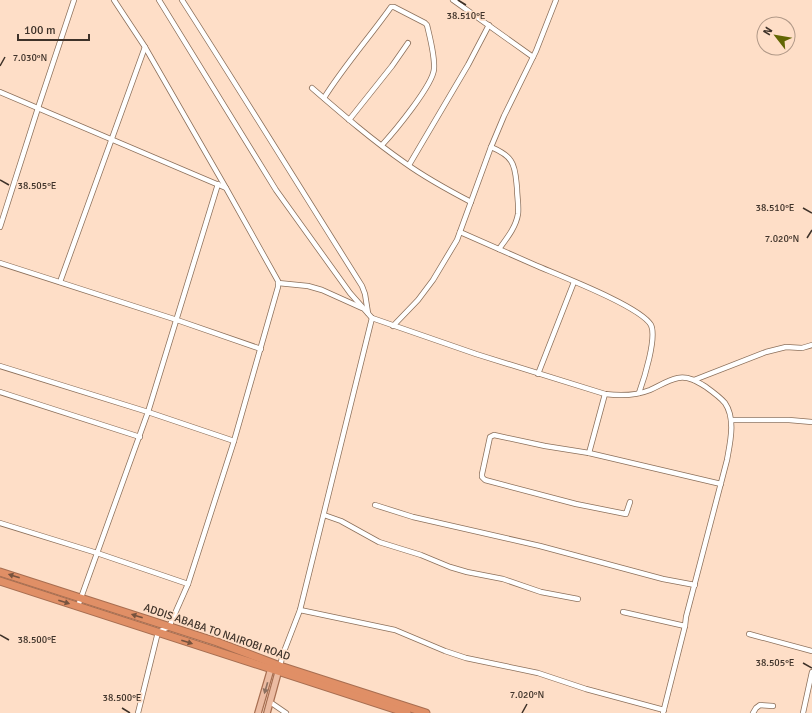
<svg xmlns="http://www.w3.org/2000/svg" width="812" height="713" viewBox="0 0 812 713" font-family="Signika,sans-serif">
<rect width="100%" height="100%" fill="#fedec7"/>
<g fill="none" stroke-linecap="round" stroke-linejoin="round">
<defs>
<g id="minor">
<polyline points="114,0 145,47 226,188"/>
<polyline points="159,0 276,190 350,293 372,318"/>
<path d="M182,0C243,95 302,191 362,286L365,294L368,313"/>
<polyline points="453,0 533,57"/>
<path d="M312,88C342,114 372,140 405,163C426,178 448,190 471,202"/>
<polyline points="0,92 226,188 278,281 278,287 234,441 188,584 169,627 158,632 138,713"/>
<path d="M324,98C344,66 369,38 391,7H394L425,23L427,25C430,38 435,56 434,69C433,85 394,132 382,145"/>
<polyline points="349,120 392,66 408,43"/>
<path d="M491,147C498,150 507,154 511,161C516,168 516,180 517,188C517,197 519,205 518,214C516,227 507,238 499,249"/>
<polyline points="409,165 468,65 489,25"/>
<polyline points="0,227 38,108 74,0"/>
<path d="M460,232C485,243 510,254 535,265C558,275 640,306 651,325C657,338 644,379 639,393"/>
<polyline points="0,263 177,320 261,349"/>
<polyline points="60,282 145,47"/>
<polyline points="278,283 308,286 322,290 362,308"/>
<polyline points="393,326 418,300 433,280 457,240 491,147 504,116 536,51 556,0"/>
<polyline points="0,366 148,412 234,441"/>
<polyline points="538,374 574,282"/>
<polyline points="694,380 766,352 786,347 802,348 812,345"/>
<polyline points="0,392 140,437"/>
<polyline points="731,420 789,420 812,422"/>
<polyline points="589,453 605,394"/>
<polyline points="630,502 626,514 576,504 485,480 482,477 482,474 490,437 494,435 545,446 589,453 721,484"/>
<polyline points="375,505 413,517 540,546 663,579 695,585"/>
<polyline points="324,515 341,521 379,542 421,555 450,567 467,572 503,579 541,592 578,599"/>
<polyline points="0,523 97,553 188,584"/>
<polyline points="78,606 148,412 218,184"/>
<polyline points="300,610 395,630 445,651 466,658 538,673 586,689 664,710"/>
<polyline points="623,612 685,626"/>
<polyline points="749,634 812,651"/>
<path d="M280,666L283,654L300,610L372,318L476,354L605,394C620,396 635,396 650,390C659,386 668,380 678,378C689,376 698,382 706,387C713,392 720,397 725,403C736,419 730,443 727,460L686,617L685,626L663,713"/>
<polyline points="270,702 286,713"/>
<polyline points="753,713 756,708 760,705 773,706"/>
<polyline points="803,713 812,672"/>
</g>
<g id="major">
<polyline points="258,713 272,665"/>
<polyline points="267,713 279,669"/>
</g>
<g id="highway">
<polyline points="0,572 217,642 280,666 426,713"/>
<polyline points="0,581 407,713"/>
</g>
</defs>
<use href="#minor" stroke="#8c705b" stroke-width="6"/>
<use href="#major" stroke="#a76e51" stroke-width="8"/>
<use href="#highway" stroke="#a76e51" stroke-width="9"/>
<use href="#minor" stroke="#fff" stroke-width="4.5"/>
<use href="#major" stroke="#ecbca3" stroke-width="5.5"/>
<use href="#highway" stroke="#e08f66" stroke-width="7"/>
</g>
<defs><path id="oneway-solid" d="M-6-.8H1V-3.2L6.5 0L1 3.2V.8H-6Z"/></defs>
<g fill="#77533e">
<use href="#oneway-solid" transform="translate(14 576) rotate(-162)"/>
<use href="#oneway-solid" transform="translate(64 602) rotate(18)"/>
<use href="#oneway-solid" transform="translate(137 616) rotate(-162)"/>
<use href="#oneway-solid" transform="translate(187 642) rotate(18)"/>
</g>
<use fill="#8c7060" href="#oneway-solid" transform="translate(266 688) rotate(106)"/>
<path fill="none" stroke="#3e3229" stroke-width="1.5" d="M458,0L466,5M0,66L5,57M0,180L9,185M803,208L812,213M807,238L812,230M0,635L9,640M803,663L812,668M122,708L130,713M522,713L527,704"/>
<g text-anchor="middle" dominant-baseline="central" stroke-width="3.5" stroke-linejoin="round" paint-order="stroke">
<g font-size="11" fill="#3e3229" stroke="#fedec7">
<text transform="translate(217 632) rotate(19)">ADDIS ABABA TO NAIROBI ROAD</text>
</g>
</g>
<g font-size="10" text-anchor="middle" fill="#3e3229" stroke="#fedec7" stroke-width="3.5" stroke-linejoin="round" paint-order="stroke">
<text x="466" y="19">38.510°E</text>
<text x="30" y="61">7.030°N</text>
<text x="37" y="189">38.505°E</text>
<text x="775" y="211">38.510°E</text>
<text x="782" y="242">7.020°N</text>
<text x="37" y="643">38.500°E</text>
<text x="775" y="666">38.505°E</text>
<text x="527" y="698">7.020°N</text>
<text x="122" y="701">38.500°E</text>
</g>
<g transform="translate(776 36) rotate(301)"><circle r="19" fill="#fedec7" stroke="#b19988"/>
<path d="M0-3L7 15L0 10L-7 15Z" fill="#626603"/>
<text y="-6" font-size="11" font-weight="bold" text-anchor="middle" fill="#3e3229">N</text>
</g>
<path d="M18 34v6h71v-6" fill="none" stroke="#3e3229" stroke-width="2"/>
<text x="24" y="34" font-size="12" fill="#3e3229" stroke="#fedec7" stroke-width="3" paint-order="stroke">100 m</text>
</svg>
